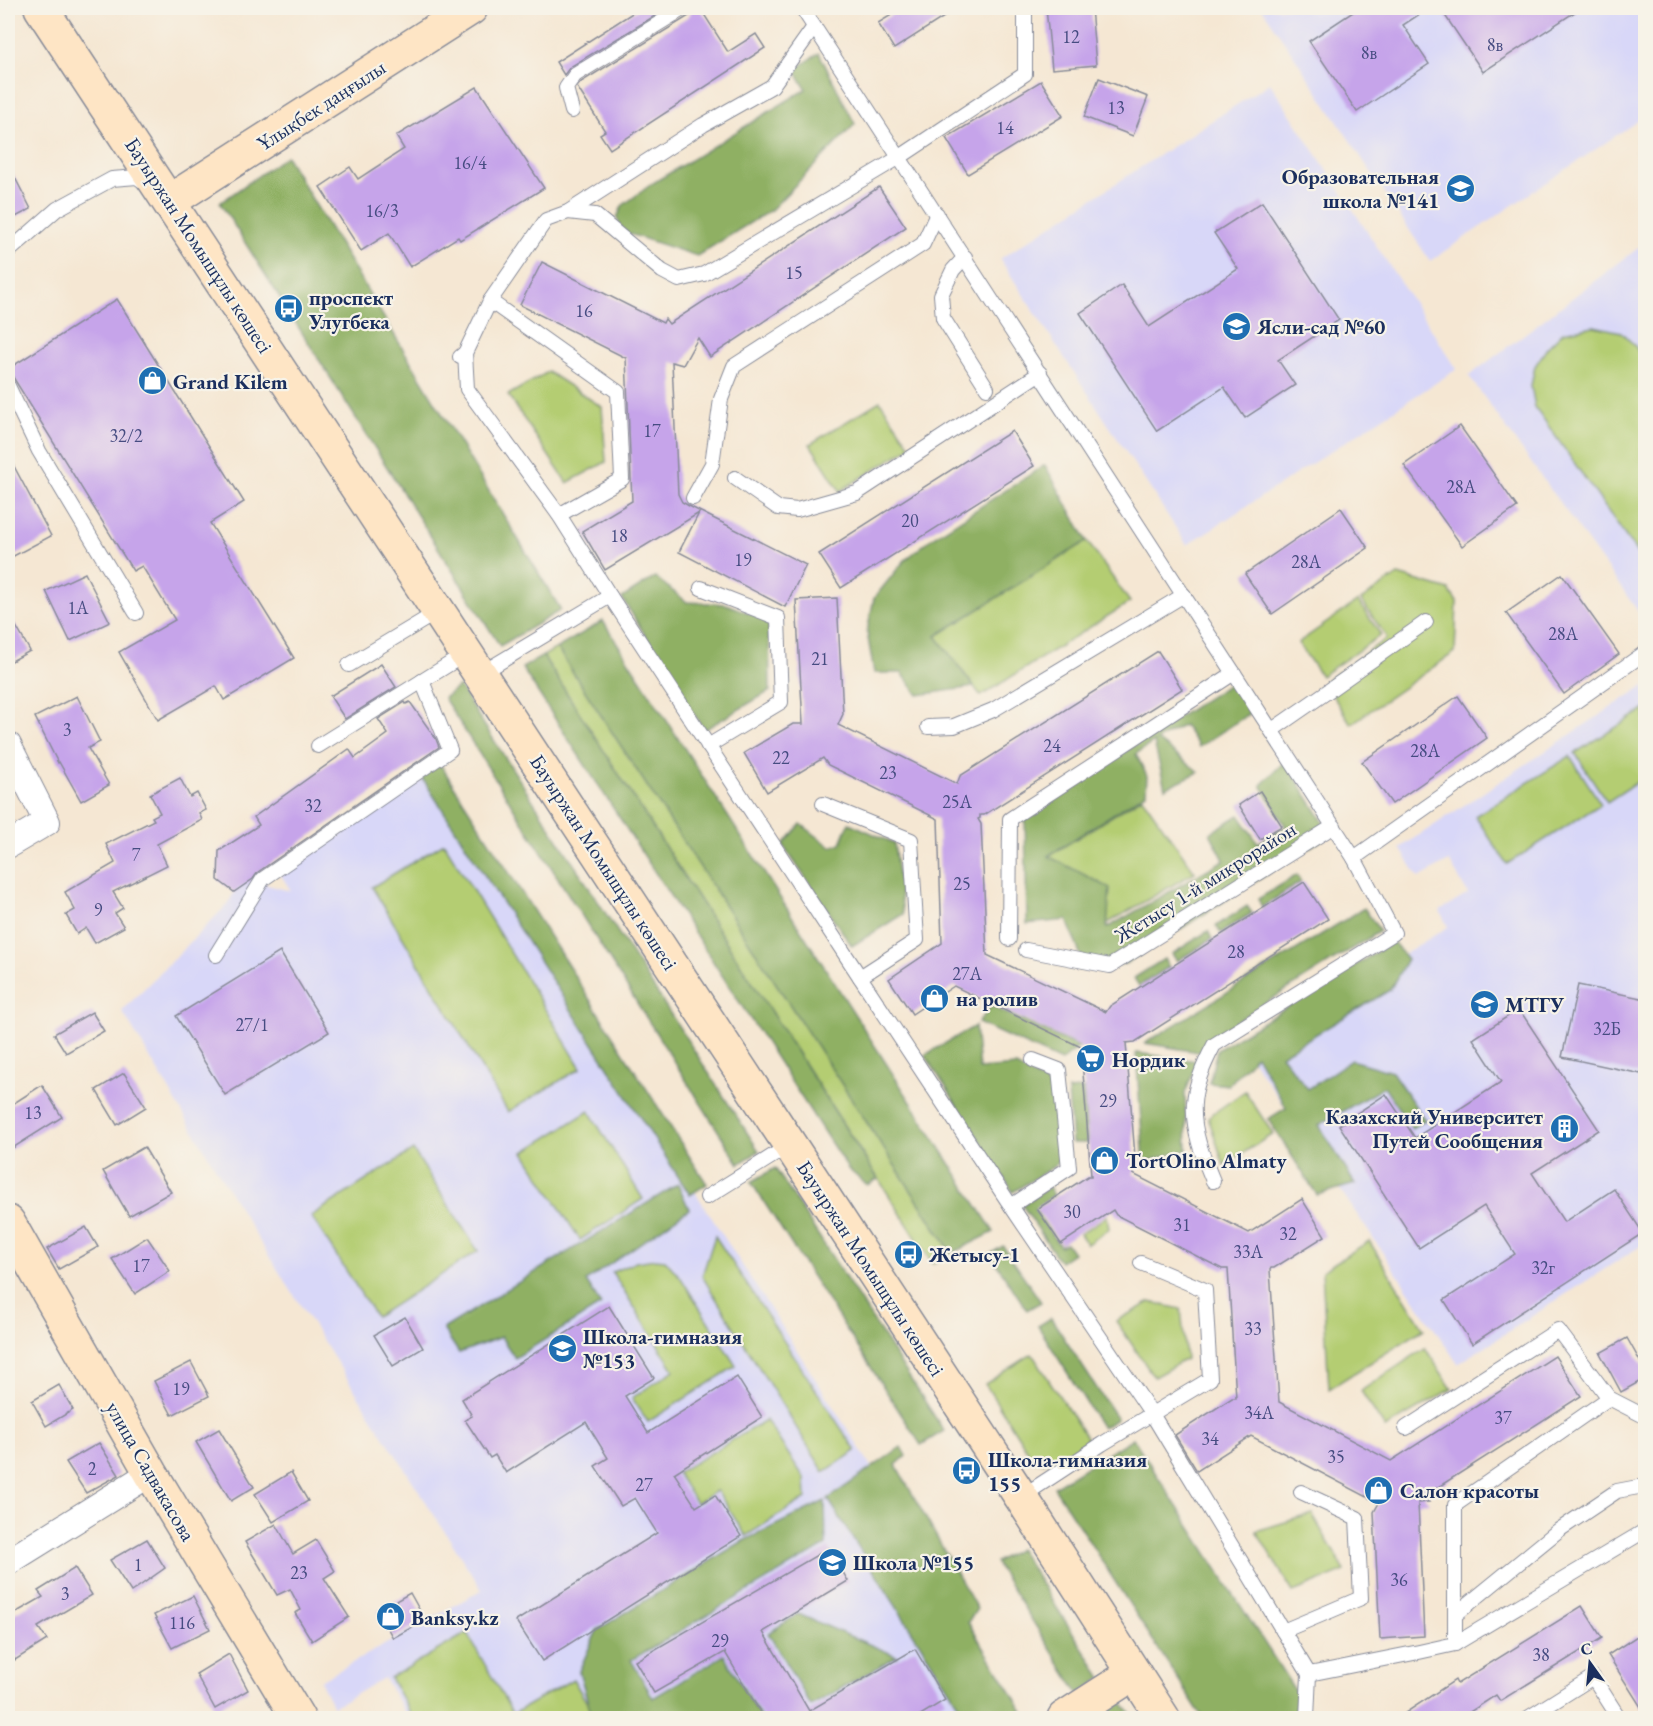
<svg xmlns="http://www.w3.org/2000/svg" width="1653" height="1726" viewBox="0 0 1653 1726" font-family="'EB Garamond',serif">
<rect width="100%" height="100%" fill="#f7f3e8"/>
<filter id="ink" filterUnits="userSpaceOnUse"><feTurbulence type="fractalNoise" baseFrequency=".0167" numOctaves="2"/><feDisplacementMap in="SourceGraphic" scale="12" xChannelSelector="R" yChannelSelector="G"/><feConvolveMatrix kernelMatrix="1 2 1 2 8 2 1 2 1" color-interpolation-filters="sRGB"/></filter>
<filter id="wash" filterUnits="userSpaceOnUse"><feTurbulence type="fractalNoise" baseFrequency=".008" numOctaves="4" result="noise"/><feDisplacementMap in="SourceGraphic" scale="24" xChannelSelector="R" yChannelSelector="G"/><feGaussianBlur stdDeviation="1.35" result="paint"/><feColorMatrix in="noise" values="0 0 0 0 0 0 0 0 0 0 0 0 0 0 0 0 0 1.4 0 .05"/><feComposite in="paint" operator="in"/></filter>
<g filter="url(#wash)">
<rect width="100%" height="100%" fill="#f5e7d3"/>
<g fill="#d8d7f8">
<polygon points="1262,8 1645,8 1645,116 1430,261"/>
<polygon points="1270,83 1457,369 1187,545 1000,259"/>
<polygon points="1645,243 1645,621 1469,376"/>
<polygon points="1645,685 1645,1243 1458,1364 1246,1050 1448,927 1440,911 1468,894 1449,861 1419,878 1400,848"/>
<polygon points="428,776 882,1483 1013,1718 408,1718 384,1678 333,1707 320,1681 482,1590 255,1234 122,1011 228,904 234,892 258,875 267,885 291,891 281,875"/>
</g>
<g fill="#b4cd72" stroke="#687e68" stroke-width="1.5">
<polygon points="1594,326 1621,332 1635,346 1645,361 1645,564 1535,407 1531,386 1535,366 1547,348 1563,332"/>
<polygon points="548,372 602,407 606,462 567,483 508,395"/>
<polygon points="880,401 911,447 840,491 810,444"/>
<polygon points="1087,541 1130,602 981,696 936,636"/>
<polygon points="1398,575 1449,590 1457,602 1455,652 1351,724 1324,682 1387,638 1361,600"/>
<polygon points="1358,601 1381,635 1321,676 1298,643"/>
<polygon points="557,648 952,1253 933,1264 543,656"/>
<polygon points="1645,709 1645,777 1607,802 1575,753"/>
<polygon points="1570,756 1601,804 1507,864 1475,816"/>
<polygon points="1142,797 1195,872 1093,932 1049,856"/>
<polygon points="444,843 581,1068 508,1112 372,887"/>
<polygon points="1245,1091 1273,1134 1224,1165 1208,1117"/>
<polygon points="589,1111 643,1199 580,1240 524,1152"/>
<polygon points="413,1150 478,1251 376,1317 311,1216"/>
<polygon points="1107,1216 1109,1229 1087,1244 1080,1234"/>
<polygon points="715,1236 856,1451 824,1472 702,1276"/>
<polygon points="1369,1241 1424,1329 1329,1389 1322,1271"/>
<polygon points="655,1259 665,1260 681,1278 736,1366 648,1422 632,1398 674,1370 612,1272 636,1262"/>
<polygon points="1150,1302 1181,1309 1186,1359 1154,1377 1116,1321"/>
<polygon points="1425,1348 1452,1389 1385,1428 1361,1391"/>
<path d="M1032,1354L1088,1440C1072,1450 1053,1467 1034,1461L985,1384Z"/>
<polygon points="766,1420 805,1479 806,1498 746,1536 717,1491 696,1503 677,1473"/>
<polygon points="1312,1514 1345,1571 1293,1592 1256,1531"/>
<polygon points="467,1633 513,1714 573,1679 593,1713 583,1718 413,1718 390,1678"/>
</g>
<g fill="#8fb064" stroke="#557061" stroke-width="1.5">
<polygon points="819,53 855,124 771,210 697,256 623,232 617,218 622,206 653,183 806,89 795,70"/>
<polygon points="286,156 561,610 500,646 220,203"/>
<polygon points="1045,465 1087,541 936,636 974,687 918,695 902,673 874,673 867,632 874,598 904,561 932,538"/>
<polygon points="655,577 687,602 726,604 769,621 770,691 704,730 622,598"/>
<polygon points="603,621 994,1232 952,1253 557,648"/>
<polygon points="543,656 878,1179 867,1185 848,1169 522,668"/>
<polygon points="1234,681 1253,711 1199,747 1184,725 1157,740 1199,772 1165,788 1154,742 1136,754 1147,776 1146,793 1048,856 1110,888 1107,928 1224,860 1210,833 1239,815 1258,843 1286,827 1261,785 1285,761 1331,834 1125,964 1083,962 1067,920 1027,924 1025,816"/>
<polygon points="459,686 759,1151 739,1164 444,698"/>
<polygon points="440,764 707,1184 690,1195 421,776"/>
<polygon points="849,823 894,843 903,914 852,946 783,845 801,824 831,847 841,843"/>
<polygon points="1297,875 1301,882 1262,907 1258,899"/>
<polygon points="1247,906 1252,913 1221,933 1216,926"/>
<polygon points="1364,908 1380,931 1213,1036 1203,1053 1145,1043"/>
<polygon points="1208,931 1212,939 1177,961 1172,954"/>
<polygon points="1393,942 1407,959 1390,990 1281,1055 1308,1089 1351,1060 1392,1072 1425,1120 1412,1129 1384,1087 1319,1125 1355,1184 1317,1195 1268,1119 1286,1108 1256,1055 1229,1085 1209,1083 1217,1050"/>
<polygon points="1164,959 1169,967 1139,986 1134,978"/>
<polygon points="991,1006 1079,1047 1061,1061 978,1023"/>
<polygon points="975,1026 979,1069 1016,1066 1051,1086 1060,1159 1053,1167 1013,1192 925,1055"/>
<polygon points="1136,1053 1198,1061 1185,1093 1187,1150 1144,1162"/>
<polygon points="1083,1089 1087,1143 1072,1143 1068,1090"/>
<polygon points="775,1168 944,1431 921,1445 751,1182"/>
<polygon points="678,1184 689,1209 586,1281 601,1305 515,1358 501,1337 459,1353 443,1329"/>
<polygon points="1049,1187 1054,1195 1034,1209 1060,1246 1066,1243 1073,1253 1060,1262 1022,1205"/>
<polygon points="1003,1246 1041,1302 1027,1310 990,1254"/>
<polygon points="1051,1318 1117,1419 1102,1428 1038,1326"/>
<polygon points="1133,1438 1296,1692 1296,1718 1203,1718 1054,1487"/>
<polygon points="901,1447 906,1456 896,1465 977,1609 968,1622 1027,1718 967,1718 828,1499"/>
<polygon points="825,1501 826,1545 631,1660 653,1698 724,1655 761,1718 597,1718 591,1713 579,1671 597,1630 743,1541"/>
<polygon points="1019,1549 1102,1678 1079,1694 995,1562"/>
<polygon points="798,1614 897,1656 811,1706 768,1633"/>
<polygon points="1118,1696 1133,1718 1096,1718 1092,1713"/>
</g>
<g id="blocks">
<g fill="#c6a4ea">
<polygon points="640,8 668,8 570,67 564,75 556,62"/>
<polygon points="693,8 700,8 728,52 756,34 765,48 610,149 600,134 605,131 577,87 581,82 689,16"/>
<polygon points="903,8 958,8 894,49 878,23"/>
<polygon points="1046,8 1091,8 1096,65 1052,69"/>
<polygon points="1359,8 1429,8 1403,25 1429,64 1357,112 1309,41"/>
<polygon points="1440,8 1581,8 1483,72"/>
<polygon points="1099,78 1148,97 1133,136 1084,117"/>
<polygon points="1041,81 1063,116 968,174 946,138"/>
<polygon points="477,87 544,188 460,240 458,237 410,267 389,233 361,251 320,187 350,167 358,179 404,149 396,136"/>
<polygon points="8,164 31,209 8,221"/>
<polygon points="879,187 906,227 710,357 698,338 683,365 672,362 678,494 682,502 689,506 806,565 785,607 679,552 699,513 605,570 582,531 632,501 626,358 520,305 542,262 663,323 665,319 669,324"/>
<polygon points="1262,202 1339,320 1278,360 1295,385 1245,418 1224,387 1157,431 1080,313 1122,285 1149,327 1238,269 1214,233"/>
<polygon points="117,299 244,502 210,523 294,658 224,700 216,686 158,720 119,652 175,620 142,566 133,571 8,369"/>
<polygon points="1460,426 1517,507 1462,546 1404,465"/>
<polygon points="1012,431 1034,466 841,588 819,554"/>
<polygon points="8,455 51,536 8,559"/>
<polygon points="1341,508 1368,548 1272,614 1245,574"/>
<polygon points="85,573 110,622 70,641 46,591"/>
<polygon points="1562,574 1619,654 1564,694 1506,613"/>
<polygon points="837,598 843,714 838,725 957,784 960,776 1158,651 1182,689 984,815 980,815 980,818 978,819 981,824 987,955 1106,1012 1110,1006 1304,882 1328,919 1135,1042 1126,1043 1136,1169 1133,1174 1249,1233 1302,1199 1325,1236 1274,1268 1271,1268 1270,1270 1279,1402 1391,1461 1555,1356 1581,1396 1424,1496 1429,1502 1418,1503 1424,1636 1380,1639 1374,1512 1379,1503 1251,1436 1197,1471 1175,1435 1232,1398 1236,1398 1228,1269 1222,1269 1116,1215 1113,1210 1061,1244 1037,1209 1088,1176 1091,1176 1081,1047 954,986 912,1014 889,979 942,943 938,819 828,765 823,758 767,792 744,753 793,724 803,724 796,600"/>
<polygon points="8,612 30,651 8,663"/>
<polygon points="381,664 396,687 345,719 330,696"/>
<polygon points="77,696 100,742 88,748 109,785 81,801 59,762 58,763 35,717"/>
<polygon points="1458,696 1487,738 1392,804 1362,762"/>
<polygon points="405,702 406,704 410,702 436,739 439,747 258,872 253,879 234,892 218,880 219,851 259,825 254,817 349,749 355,758 388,734 378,719"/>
<polygon points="180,778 190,797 197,793 206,810 199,813 202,820 157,844 167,865 113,892 123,908 115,913 124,927 95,943 86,928 77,934 66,915 75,910 65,892 115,863 106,844 154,820 152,817 160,813 150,794"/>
<polygon points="1260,791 1282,826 1260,839 1239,805"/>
<polygon points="280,952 329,1032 225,1095 176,1016"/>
<polygon points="1578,985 1646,999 1646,1075 1562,1057"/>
<polygon points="1519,1009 1599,1130 1532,1173 1564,1222 1614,1189 1643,1233 1472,1344 1444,1300 1515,1254 1484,1206 1419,1248 1339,1125 1386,1094 1415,1138 1501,1082 1473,1039"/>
<polygon points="92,1012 104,1031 66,1053 54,1034"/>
<polygon points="124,1073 146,1107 117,1125 96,1090"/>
<polygon points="42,1085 62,1117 8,1151 8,1107"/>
<polygon points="144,1147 171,1192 129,1216 103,1171"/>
<polygon points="86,1227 98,1247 59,1269 47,1249"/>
<polygon points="147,1237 170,1271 135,1294 112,1259"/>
<polygon points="609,1306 654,1378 625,1396 648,1433 737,1377 762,1417 674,1473 696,1507 715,1495 741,1536 542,1661 516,1621 657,1533 635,1498 621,1506 595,1466 608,1458 586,1422 506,1473 495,1455 490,1458 465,1420 472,1416 462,1399"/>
<polygon points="405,1317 423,1348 393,1366 374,1335"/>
<polygon points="1627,1338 1646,1372 1646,1378 1621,1392 1600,1353"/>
<polygon points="191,1362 209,1396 172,1415 154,1381"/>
<polygon points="59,1385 73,1410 46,1426 32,1401"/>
<polygon points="219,1429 254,1487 231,1501 196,1442"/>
<polygon points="99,1443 119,1475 86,1493 66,1462"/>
<polygon points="291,1472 308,1501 273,1522 255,1494"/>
<polygon points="276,1524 293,1554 316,1540 335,1571 324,1578 349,1617 312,1641 295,1613 301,1610 290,1589 277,1595 245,1542"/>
<polygon points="147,1539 165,1568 131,1592 110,1560"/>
<polygon points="829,1548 848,1581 763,1632 809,1711 915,1649 945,1700 914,1719 764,1719 725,1652 654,1693 635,1661"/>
<polygon points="75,1568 92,1595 38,1627 47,1640 15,1660 8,1649 8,1617 43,1597 38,1591"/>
<polygon points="410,1593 425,1620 393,1638 378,1611"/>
<polygon points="193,1596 210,1629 172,1648 154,1615"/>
<polygon points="1582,1606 1602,1638 1500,1701 1496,1695 1459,1719 1396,1719 1455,1680 1457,1684"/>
<polygon points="1637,1636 1646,1649 1646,1715 1608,1655"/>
<polygon points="229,1654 248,1690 215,1709 196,1674"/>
</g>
</g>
</g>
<g filter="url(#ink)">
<use href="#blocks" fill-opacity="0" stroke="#888b98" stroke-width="1.5"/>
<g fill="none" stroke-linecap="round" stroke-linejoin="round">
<defs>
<g id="lane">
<path d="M802,8L1354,858L1394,933L1214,1045C1205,1062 1195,1083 1194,1103C1192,1130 1203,1157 1213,1181"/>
<polyline points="572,111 566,88 575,75 684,8"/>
<polyline points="568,212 595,215 662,271 679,280 704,274 900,157 1025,74 1025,8"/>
<polyline points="8,252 57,209 112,179 137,177 147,184"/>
<polyline points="965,257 953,270 941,295 943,318 987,388"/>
<polyline points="490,301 546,220 568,212 703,125 772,86 814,27"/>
<polyline points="465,353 467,389 559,515 610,596 860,977 1011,1206 1152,1414 1309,1674 1419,1652 1455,1644 1646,1530"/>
<polyline points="460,357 465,353 490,301 618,392 622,479 559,515"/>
<polyline points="8,386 39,451 136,613"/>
<polyline points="735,478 778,508 797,510 857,493 1040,373"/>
<polyline points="693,498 712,464 721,399 734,366 923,244 937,214"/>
<polyline points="701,588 778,618 781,702 708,746"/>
<polyline points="349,665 439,611"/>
<polyline points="480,674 610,596"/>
<polyline points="928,727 954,726 993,710 1184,595"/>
<polyline points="1272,730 1324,694 1426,622"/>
<polyline points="318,746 467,653"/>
<polyline points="823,804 911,840 917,940 860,977"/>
<polyline points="1354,858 1646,652"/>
<polyline points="1009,939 1010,819 1234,673"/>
<polyline points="1026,950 1110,966 1334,826"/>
<polyline points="216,955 263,879 450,750 422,681"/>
<polyline points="707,1197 790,1145"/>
<polyline points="1011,1206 1069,1168 1059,1070 1033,1060"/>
<polyline points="1609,1398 1646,1417"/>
<polyline points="1406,1428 1558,1330 1609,1398 1455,1505 1455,1644"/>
<polyline points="1021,1497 1102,1444 1210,1379 1205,1290 1141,1263"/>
<polyline points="1455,1615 1559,1530 1617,1491 1638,1487 1646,1491"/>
<polyline points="1283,1631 1361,1598 1357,1518 1301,1492"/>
<polyline points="1307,1718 1309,1674"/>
<polyline points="1528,1718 1593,1677 1619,1718"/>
</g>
<g id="street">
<polyline points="8,745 47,822 8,845"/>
<polyline points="8,1562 151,1473"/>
</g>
<g id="secondary">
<polyline points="41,8 790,1145 1021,1497 1163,1718"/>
<polyline points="170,201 471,8"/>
<polyline points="8,1222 151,1473 298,1718"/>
<polyline points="1064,1718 1134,1673"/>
</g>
</defs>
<use href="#lane" stroke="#888b98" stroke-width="16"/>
<use href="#street" stroke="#888b98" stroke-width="28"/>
<use href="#secondary" stroke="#888b98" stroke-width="36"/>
<use href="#lane" stroke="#fff" stroke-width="14"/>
<use href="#street" stroke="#fff" stroke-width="26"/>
<use href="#secondary" stroke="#fee5c5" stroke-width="33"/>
</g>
</g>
<defs>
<symbol id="school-disc" viewBox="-11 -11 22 22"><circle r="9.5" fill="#1f6fb2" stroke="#f7f3e8"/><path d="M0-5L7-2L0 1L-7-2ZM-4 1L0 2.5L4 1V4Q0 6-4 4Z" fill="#fff"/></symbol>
<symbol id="bus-disc" viewBox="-11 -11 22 22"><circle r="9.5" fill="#1f6fb2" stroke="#f7f3e8"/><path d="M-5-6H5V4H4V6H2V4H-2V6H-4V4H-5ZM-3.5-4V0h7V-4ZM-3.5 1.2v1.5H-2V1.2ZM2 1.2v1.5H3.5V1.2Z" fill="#fff"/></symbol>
<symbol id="shop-disc" viewBox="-11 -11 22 22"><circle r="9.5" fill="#1f6fb2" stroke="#f7f3e8"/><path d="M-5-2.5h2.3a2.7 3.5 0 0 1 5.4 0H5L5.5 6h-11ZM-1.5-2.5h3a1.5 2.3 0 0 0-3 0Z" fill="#fff"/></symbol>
<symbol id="university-disc" viewBox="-11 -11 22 22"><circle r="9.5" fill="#1f6fb2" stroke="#f7f3e8"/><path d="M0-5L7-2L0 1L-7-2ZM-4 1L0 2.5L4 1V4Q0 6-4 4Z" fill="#fff"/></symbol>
<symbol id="supermarket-disc" viewBox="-11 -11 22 22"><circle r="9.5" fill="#1f6fb2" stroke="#f7f3e8"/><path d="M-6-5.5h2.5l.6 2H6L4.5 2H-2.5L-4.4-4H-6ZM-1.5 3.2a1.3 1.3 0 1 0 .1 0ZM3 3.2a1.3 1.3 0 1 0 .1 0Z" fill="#fff"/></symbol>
<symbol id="building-disc" viewBox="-11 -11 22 22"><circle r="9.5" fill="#1f6fb2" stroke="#f7f3e8"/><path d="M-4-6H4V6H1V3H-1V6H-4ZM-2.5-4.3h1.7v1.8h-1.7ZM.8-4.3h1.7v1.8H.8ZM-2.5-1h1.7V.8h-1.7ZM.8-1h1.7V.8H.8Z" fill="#fff"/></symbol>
</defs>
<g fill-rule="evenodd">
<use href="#school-disc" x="1444" y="172" width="33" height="33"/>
<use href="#bus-disc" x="272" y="292" width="33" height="33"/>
<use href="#school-disc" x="1220" y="310" width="33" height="33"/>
<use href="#shop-disc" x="136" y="364" width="33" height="33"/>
<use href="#shop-disc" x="918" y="982" width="33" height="33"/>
<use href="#university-disc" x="1468" y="988" width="33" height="33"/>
<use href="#supermarket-disc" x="1074" y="1042" width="33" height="33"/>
<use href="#building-disc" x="1548" y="1112" width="33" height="33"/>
<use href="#shop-disc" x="1088" y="1144" width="33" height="33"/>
<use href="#bus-disc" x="892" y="1238" width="33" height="33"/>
<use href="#school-disc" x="546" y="1332" width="33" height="33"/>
<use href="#bus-disc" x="950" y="1454" width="33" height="33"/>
<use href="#shop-disc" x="1362" y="1474" width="33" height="33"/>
<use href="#school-disc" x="816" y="1546" width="33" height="33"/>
<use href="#shop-disc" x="374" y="1600" width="33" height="33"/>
</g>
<g text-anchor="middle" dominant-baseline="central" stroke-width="4.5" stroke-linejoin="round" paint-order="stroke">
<g font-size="18" fill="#464c81">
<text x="1071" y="36">12</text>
<text x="1495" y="44">8в</text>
<text x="1369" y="52">8в</text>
<text x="1116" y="107">13</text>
<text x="1005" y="127">14</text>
<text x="470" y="162">16/4</text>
<text x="382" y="210">16/3</text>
<text x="794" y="272">15</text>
<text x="584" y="310">16</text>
<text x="652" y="430">17</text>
<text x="126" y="435">32/2</text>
<text x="1461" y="486">28А</text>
<text x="910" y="520">20</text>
<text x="619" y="535">18</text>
<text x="743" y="559">19</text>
<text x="1306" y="561">28А</text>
<text x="78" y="607">1А</text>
<text x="1563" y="633">28А</text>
<text x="820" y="658">21</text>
<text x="67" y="729">3</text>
<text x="1052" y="745">24</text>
<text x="1425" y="750">28А</text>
<text x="781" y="757">22</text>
<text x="888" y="772">23</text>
<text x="957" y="801">25А</text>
<text x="313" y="805">32</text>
<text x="136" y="854">7</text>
<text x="962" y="883">25</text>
<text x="98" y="909">9</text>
<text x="1236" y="951">28</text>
<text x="967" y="973">27А</text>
<text x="252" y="1024">27/1</text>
<text x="1607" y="1028">32Б</text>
<text x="1108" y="1100">29</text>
<text x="33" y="1112">13</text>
<text x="1072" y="1211">30</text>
<text x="1182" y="1224">31</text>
<text x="1288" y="1233">32</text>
<text x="1248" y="1251">33А</text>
<text x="141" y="1265">17</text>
<text x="1543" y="1267">32г</text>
<text x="1253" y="1328">33</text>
<text x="181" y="1388">19</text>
<text x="1259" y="1412">34А</text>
<text x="1503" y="1417">37</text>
<text x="1210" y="1438">34</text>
<text x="1336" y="1456">35</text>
<text x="92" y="1468">2</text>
<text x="644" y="1484">27</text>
<text x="138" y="1564">1</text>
<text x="299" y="1572">23</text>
<text x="1399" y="1579">36</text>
<text x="65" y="1593">3</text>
<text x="182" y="1622">116</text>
<text x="720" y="1640">29</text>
<text x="1541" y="1654">38</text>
</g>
<g font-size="21" fill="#1b2f5e" stroke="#f7f3e8">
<text transform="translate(321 105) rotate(-33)">Ұлықбек даңғылы</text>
<text transform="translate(199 245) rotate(57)">Бауыржан Момышұлы көшесі</text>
<text transform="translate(604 862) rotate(57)">Бауыржан Момышұлы көшесі</text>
<text transform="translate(1205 882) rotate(-32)">Жетысу 1-й микрорайон</text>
<text transform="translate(871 1268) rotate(57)">Бауыржан Момышұлы көшесі</text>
<text transform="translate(151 1471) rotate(60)">улица Садвакасова</text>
</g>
<g font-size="21" font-weight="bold" fill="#1b2f5e" stroke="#f7f3e8" text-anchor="start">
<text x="1439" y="176" text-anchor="end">Образовательная<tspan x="1439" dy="24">школа №141</tspan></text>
<text x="309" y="297">проспект<tspan x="309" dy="24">Улугбека</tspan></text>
<text x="1257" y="326">Ясли-сад №60</text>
<text x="173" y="381">Grand Kilem</text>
<text x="956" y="998">на ролив</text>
<text x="1505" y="1004">МТГУ</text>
<text x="1112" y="1059">Нордик</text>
<text x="1543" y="1116" text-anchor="end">Казахский Университет<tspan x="1543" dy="24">Путей Сообщения</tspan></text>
<text x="1126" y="1160">TortOlino Almaty</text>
<text x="929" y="1254">Жетысу-1</text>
<text x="583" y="1336">Школа-гимназия<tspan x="583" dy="24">№153</tspan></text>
<text x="988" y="1459">Школа-гимназия<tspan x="988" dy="24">155</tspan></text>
<text x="1400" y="1490">Салон красоты</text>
<text x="853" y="1562">Школа №155</text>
<text x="411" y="1617">Banksy.kz</text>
</g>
</g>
<rect width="1653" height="1726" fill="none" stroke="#f7f3e8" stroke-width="30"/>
<g transform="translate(1590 1663) rotate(345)" stroke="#f7f3e8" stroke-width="4.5" paint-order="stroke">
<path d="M0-4.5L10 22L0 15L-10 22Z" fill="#1b2f5e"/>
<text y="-9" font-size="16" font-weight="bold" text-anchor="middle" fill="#1b2f5e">С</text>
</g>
</svg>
